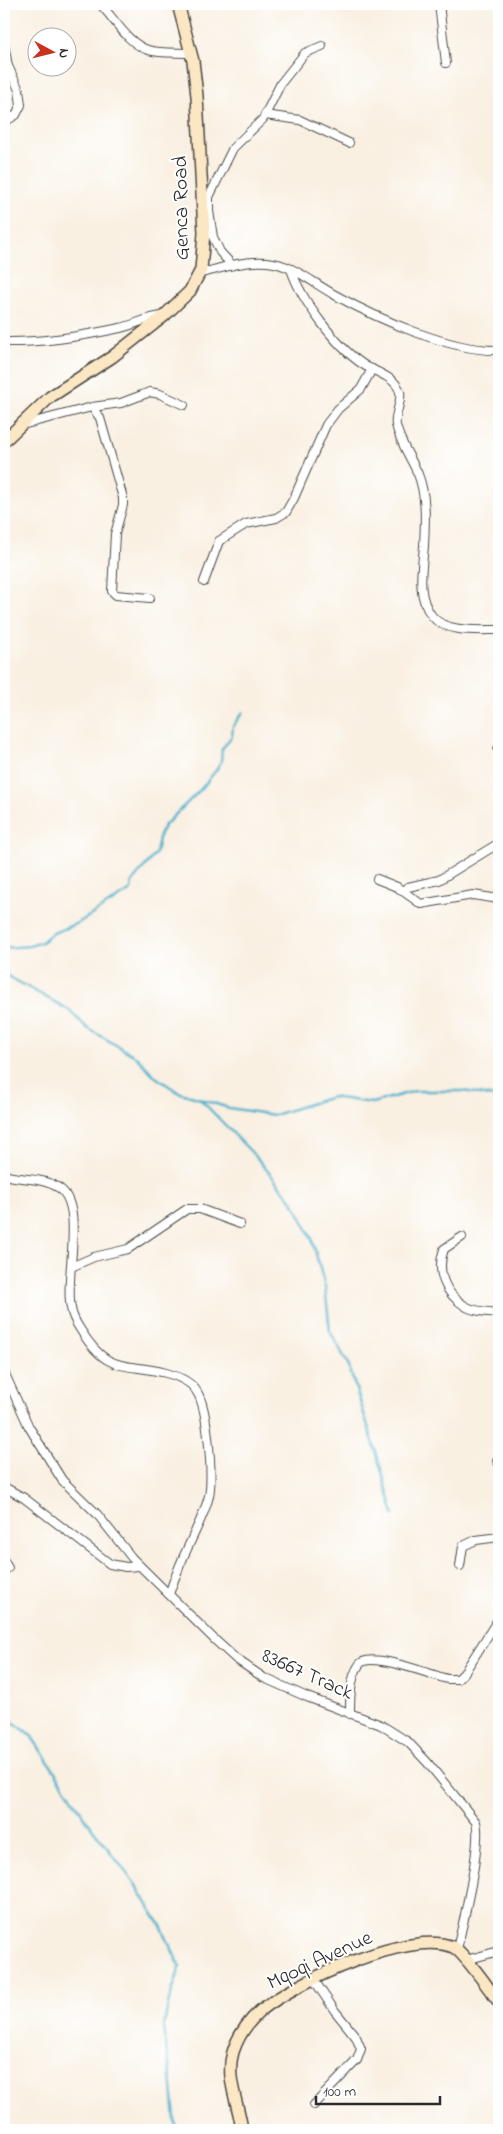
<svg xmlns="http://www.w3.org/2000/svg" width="503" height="2134" viewBox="0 0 503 2134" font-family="'Indie Flower',sans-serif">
<rect width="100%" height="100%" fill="#fff"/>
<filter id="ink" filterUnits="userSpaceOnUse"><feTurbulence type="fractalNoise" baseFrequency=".02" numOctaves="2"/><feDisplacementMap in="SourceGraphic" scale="10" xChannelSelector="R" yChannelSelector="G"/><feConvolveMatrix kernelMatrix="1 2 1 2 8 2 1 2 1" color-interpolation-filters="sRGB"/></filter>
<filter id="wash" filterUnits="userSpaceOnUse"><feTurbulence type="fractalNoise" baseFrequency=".0096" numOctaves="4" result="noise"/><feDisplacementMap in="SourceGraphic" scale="20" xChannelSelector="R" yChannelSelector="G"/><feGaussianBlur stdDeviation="1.12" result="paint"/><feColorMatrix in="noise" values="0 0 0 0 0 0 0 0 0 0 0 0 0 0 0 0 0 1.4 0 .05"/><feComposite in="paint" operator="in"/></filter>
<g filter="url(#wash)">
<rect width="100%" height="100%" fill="#f9f0e2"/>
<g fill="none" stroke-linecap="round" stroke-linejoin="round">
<g stroke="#4db1cc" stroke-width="2.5">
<polyline points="4,948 29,946 42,942 51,934 78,923 131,890 132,882 156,853 160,833 165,825 202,788 217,769 221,762 222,749 232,736 233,726 243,712"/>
<polyline points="4,974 69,1010 87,1028 135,1056 157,1078 178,1092 229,1108 274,1115 332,1097 372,1103 415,1091 464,1091 499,1098"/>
<polyline points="201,1100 257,1158 293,1202 312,1239 325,1287 330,1331 348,1364 376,1451 394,1515"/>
<polyline points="4,1716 30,1734 92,1828 135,1884 161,1926 180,1967 169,2001 163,2029 171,2076 176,2130"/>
</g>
</g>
</g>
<g filter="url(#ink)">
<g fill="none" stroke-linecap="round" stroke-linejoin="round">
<defs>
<g id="street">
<path d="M100,4C115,19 127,43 148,50C161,54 177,52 191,53"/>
<polyline points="439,4 446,63"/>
<polyline points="4,45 8,66 19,90 21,105 16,115 4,122"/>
<polyline points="265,115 300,120 349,143"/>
<polyline points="232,265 220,252 213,237 209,211 209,197 233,148 263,119 281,83 305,53 322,46"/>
<path d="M291,269C301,300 336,347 364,365C375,372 396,377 400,392C402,403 394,414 396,425C400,443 411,458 418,474C427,497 425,522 424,546C422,569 416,596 432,616C445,633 478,630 497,630"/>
<path d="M199,274C221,268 244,260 267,262C292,264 313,283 335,295C376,318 452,352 499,350"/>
<path d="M4,342C43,343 83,336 120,328C135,325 147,317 162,316"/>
<polyline points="92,407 100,418 123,498 123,505 115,534 112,591 116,595 150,598"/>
<polyline points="22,425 92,407 121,403 150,392 160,394 184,405"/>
<polyline points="204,582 219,541 246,524 276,518 286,512 294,498 326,425 338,409 361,389 372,369"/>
<polyline points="498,749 499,750"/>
<polyline points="377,879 397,887 421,904 473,895 499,899"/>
<polyline points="402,891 408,887 439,880 499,843"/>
<path d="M4,1175C21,1180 43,1177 59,1188C86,1206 64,1279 71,1308C72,1315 76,1323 80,1329C108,1375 123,1362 166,1373C177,1376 191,1381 197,1392C208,1409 213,1475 209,1496C205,1513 196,1529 189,1545C181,1561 175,1577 169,1594"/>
<path d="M462,1237L444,1249C436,1271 444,1293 465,1306C475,1312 488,1312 499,1313"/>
<polyline points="71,1267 94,1257 128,1249 187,1209 200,1209 240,1224"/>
<path d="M4,1372L29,1427L62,1480L97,1514L132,1558L215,1640L236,1659L264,1678L307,1697L381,1725L408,1742L427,1762L476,1822C482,1843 463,1925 457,1949"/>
<polyline points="497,1461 499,1462"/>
<polyline points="4,1487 24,1498 110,1564 126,1567 139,1566"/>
<polyline points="4,1561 8,1568"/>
<polyline points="460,1566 463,1546 476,1540 499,1537"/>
<path d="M350,1714C350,1699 350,1678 359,1665C368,1650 432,1675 447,1679H458L464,1673L499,1618"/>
<polyline points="466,1960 499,1951"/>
<polyline points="314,1980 335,2011 356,2037 361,2049 357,2060 314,2105"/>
</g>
<g id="secondary">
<polyline points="4,441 50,397 112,357 164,316 190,291 201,270 204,233 197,96 193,61 178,4"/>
<path d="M242,2130C239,2104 225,2078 233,2052C238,2036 248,2022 260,2011C295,1982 409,1929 453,1947C464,1952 490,1991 499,2002"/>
</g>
</defs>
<use href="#street" stroke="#4a4946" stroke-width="10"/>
<use href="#secondary" stroke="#4a4946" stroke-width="14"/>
<use href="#street" stroke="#fff" stroke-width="8"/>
<use href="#secondary" stroke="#fbe7c3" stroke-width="11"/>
</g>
</g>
<g text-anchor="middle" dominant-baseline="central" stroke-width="4" stroke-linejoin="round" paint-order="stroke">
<g font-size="21" fill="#2b2b2b" stroke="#fff">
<text transform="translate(182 208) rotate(-91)">Genca Road</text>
<text transform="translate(307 1675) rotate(24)">83667 Track</text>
<text transform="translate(320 1961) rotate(-25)">Mqoqi Avenue</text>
</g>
</g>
<rect width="503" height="2134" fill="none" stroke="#fff" stroke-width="20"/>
<g transform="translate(52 52) rotate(97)"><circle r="24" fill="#ffffff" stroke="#aaaaaa"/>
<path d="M0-4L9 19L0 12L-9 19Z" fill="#c8321e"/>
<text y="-8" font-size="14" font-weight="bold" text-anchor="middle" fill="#2b2b2b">N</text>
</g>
<path d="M316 2096v8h124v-8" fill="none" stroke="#2b2b2b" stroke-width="2.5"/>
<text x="323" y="2096" font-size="15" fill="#2b2b2b" stroke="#ffffff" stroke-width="4" paint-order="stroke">100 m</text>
</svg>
